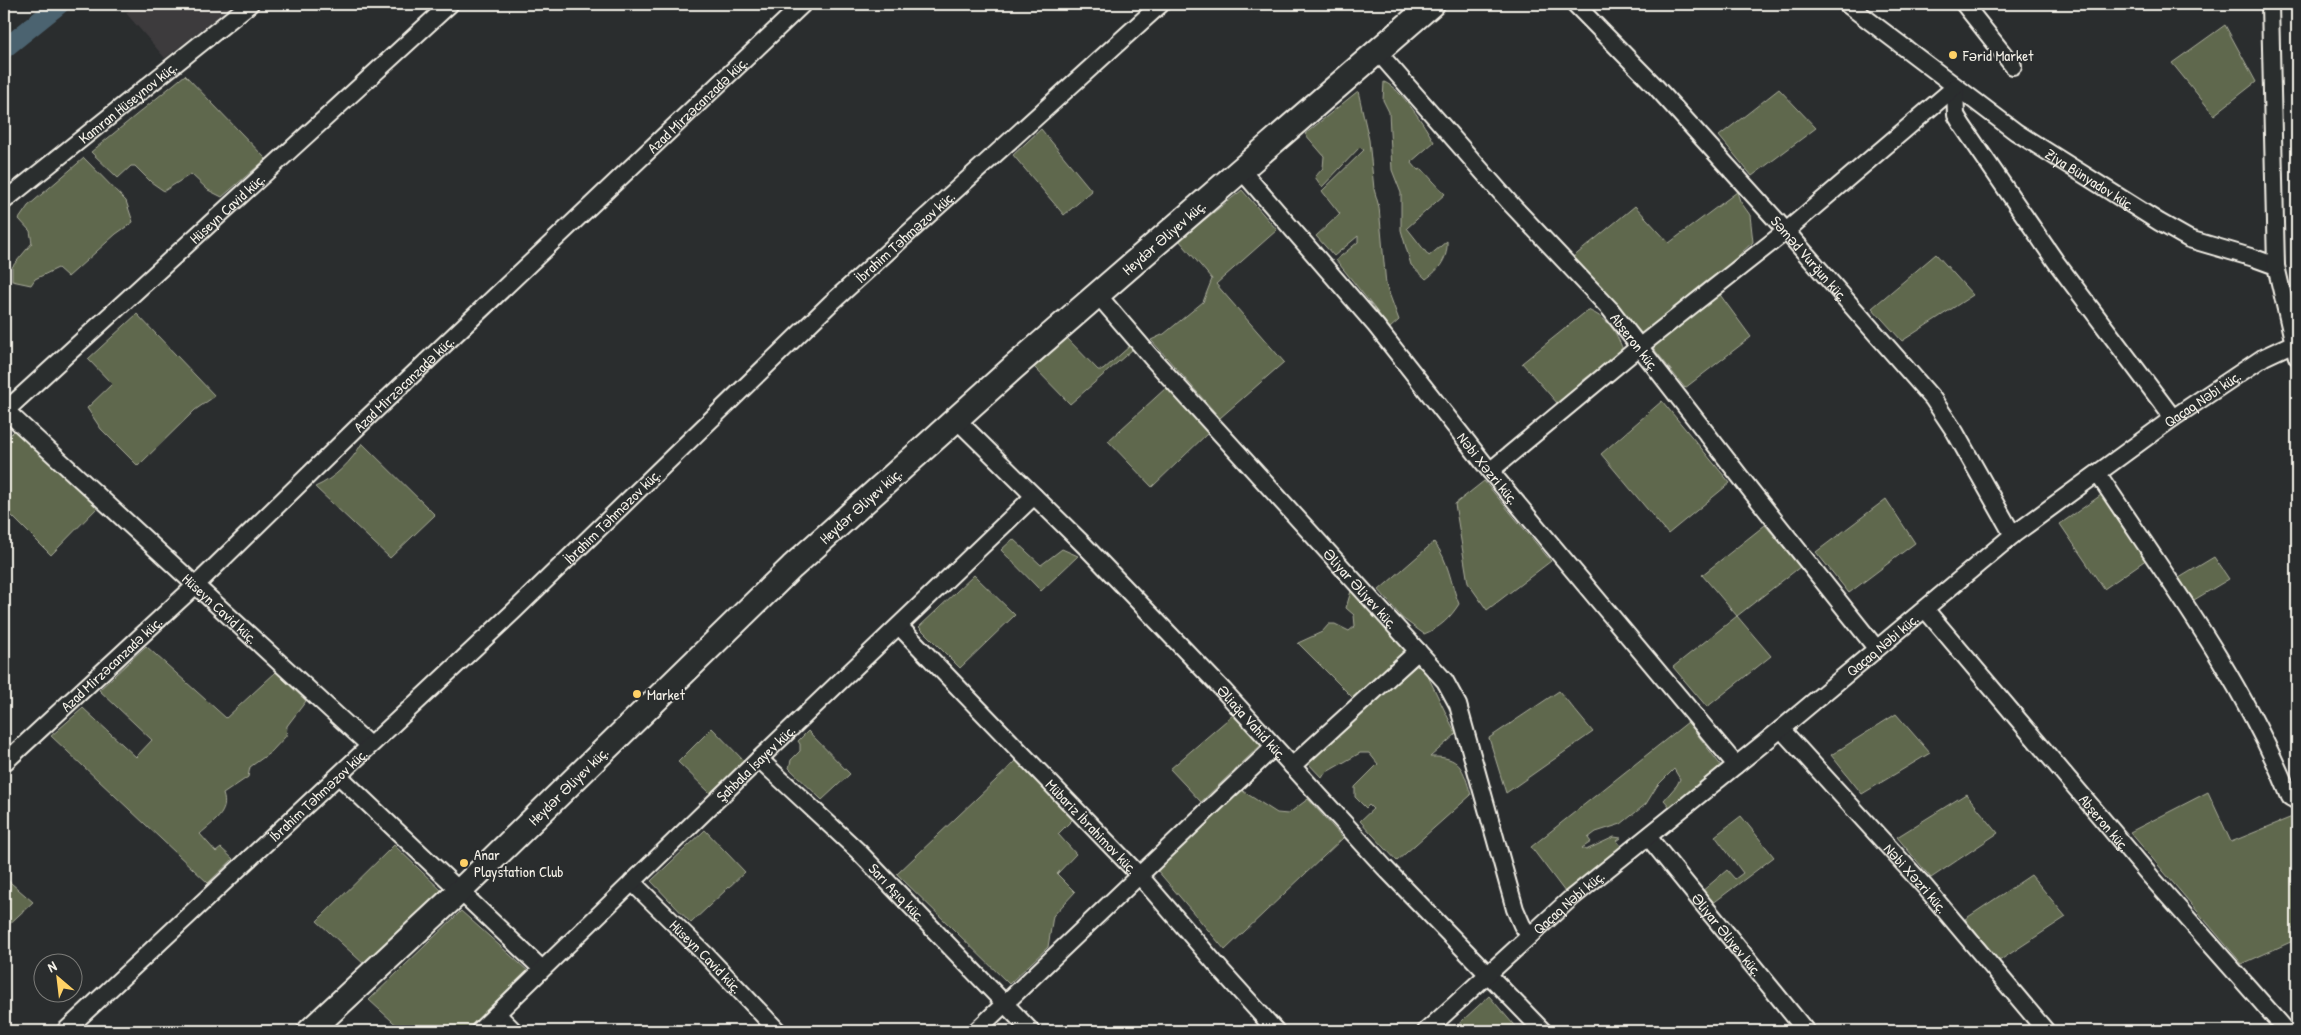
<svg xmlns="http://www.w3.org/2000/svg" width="2301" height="1035" viewBox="0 0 2301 1035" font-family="'Patrick Hand',sans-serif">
<rect width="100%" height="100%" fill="#2a2d2e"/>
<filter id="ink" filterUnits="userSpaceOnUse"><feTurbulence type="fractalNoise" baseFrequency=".02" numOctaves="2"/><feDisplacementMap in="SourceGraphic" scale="10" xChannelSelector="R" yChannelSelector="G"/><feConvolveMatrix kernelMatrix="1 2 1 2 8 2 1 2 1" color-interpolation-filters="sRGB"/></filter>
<g filter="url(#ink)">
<polygon fill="#3e3b3e" points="137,4 234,4 165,58 126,13"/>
<g fill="#5f684e" stroke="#aaac9b">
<polygon points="2225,25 2256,82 2214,115 2172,63"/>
<polygon points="185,75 266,159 222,197 208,190 191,174 164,191 151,182 135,166 131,166 118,178 91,152"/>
<path d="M1384,82C1401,88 1425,126 1434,142L1411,162L1418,170L1422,169L1445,194L1407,228L1429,256L1447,241C1448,258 1440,269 1426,279L1411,265L1401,230V193L1392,170L1389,112L1383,100Z"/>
<polygon points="1779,89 1816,128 1752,176 1719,136"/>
<polygon points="1358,91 1369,140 1374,189 1379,207 1386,285 1399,320 1390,328 1336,260 1358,242 1358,236 1334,256 1316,236 1340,214 1322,191 1364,150 1360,147 1322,187 1315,177 1323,168 1324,156 1305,134"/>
<polygon points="1041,129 1092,191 1064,215 1013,155"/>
<polygon points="84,158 126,201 133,222 116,234 68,277 58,268 35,279 31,285 12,281 12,267 32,243 30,231 19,219 28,206"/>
<polygon points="1242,190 1277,230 1216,284 1284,362 1220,418 1151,340 1164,334 1203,302 1212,279 1179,240"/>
<polygon points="1737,192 1740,201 1750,215 1753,242 1726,267 1704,283 1642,334 1572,258 1635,206 1669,243"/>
<polygon points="1936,254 1973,295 1902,341 1872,308"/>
<polygon points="1718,292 1751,337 1685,388 1651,345"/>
<path d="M1588,310C1608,319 1615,329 1623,350L1582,381L1571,396L1558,404L1522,363Z"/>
<polygon points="137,314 215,396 195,410 138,466 101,429 87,408 112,384 88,359"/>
<polygon points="1066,337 1098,370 1103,370 1130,346 1133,349 1070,404 1033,366"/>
<polygon points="1167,387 1209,432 1152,487 1108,441"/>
<polygon points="1662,401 1730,483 1668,534 1601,454"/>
<polygon points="15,430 98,507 51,555 4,508 4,441"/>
<path d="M362,443L435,515L390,558L315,487C334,479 352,461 362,443Z"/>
<polygon points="1484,481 1551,561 1487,610 1468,583 1455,504"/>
<polygon points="2104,493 2147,559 2104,589 2060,524"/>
<polygon points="1886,499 1915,543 1849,593 1816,552"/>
<polygon points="1765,525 1800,567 1737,616 1771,656 1707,707 1673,667 1737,616 1702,575"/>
<polygon points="1013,539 1041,565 1062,549 1078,556 1041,591 1001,550"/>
<path d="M1434,542C1449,561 1450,582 1459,604C1450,618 1440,628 1424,634L1402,618L1379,590Z"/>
<polygon points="2214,557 2229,579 2194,600 2179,578"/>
<polygon points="974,575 1015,615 960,668 919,627"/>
<polygon points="1351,591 1407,649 1353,698 1298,643 1322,632 1329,624 1335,624 1349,631 1355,626 1354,615 1346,608"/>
<path d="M146,646L226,718L276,672L306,701L287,726L286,736L271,752L250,767L248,777L223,794C230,813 213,822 200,834L216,852L221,848L233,859L208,883L51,736L83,708L136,757L152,740L99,690Z"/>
<path d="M1421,662L1456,734L1430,757C1461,756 1463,769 1471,795L1397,861L1360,821L1373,809L1369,805L1366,808L1355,797V787L1378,764L1369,753H1360L1325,773L1322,778L1306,761Z"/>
<polygon points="1559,691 1593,732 1506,793 1489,738"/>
<polygon points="1234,714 1262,744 1201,802 1170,769"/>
<polygon points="1896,714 1930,753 1862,794 1831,755"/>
<polygon points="1688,722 1722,767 1671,808 1664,800 1677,785 1680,779 1674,769 1657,786 1646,804 1621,824 1596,832 1588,838 1591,842 1582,848 1586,850 1614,837 1621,838 1617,841 1622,847 1565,892 1531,847"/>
<polygon points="712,728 744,761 710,793 678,762"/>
<polygon points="808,731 850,774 822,800 789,768 791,760 800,751 800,744 798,741"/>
<polygon points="1016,761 1074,818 1058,834 1076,854 1057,874 1075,892 1053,916 1048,947 1009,984 897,874"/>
<polygon points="1241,790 1277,813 1288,814 1308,799 1343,838 1225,950 1157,870"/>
<polygon points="2208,792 2231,842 2297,815 2297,926 2292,929 2295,940 2242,964 2130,832"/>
<polygon points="1966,794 1998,833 1931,878 1897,837"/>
<polygon points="1741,816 1774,857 1712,904 1701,892 1727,870 1735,879 1743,873 1715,836"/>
<polygon points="705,830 745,872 691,923 651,881"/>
<polygon points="394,845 443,892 365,965 317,921"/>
<polygon points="2031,875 2066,917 1999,961 1965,919"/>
<polygon points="4,877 33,902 4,929"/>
<polygon points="461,911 528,971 466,1031 403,1031 369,1000"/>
<polygon points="1489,996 1519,1031 1451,1031"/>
</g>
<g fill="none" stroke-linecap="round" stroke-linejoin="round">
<polyline stroke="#4c6370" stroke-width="19" points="4,49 60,4"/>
<defs>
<g id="street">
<path id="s1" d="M1575,4L1656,87L1786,231L1933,399L1955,432L2013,535"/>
<path id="s2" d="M1847,4L2016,132L2159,222L2189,239L2254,258L2276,266L2297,357"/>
<polyline points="1964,4 2013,66"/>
<polyline points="2270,4 2276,266"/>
<path id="s3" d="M1377,51L1509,202L1610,309L1752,492L1876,648"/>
<polyline points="1955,87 1956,115 1962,125 2056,262 2173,418"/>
<path id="s4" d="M1242,171L1376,326L1490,471L1736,765"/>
<path id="s5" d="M4,201L250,4"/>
<path id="s6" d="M1097,294L1151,357L1445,681L1458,705L1515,909L1522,925L1529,935"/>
<path id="s7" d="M4,409L369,745"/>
<path id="s8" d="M4,412L450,4"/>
<path id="s9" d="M956,419L1085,546L1223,690L1385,868L1543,1031"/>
<polyline points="1490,471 1639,347 1786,231 1955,87"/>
<path d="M2098,474C2167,578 2243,680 2290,797L2297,801"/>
<path id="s10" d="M1925,609L2151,877L2287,1031"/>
<path id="s11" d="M899,626L1139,875L1221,970L1276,1031"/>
<path id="s12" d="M1781,729L1925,887L2046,1031"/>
<path id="s13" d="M759,759L858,851L1031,1031"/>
<path id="s14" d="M4,763L196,585L365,420L803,4"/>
<polyline points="1292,766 1418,651"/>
<polyline points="339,776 542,969"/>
<path id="s15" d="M1649,838L1806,1031"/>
<path id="s16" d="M632,882L707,956L778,1031"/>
<polyline points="497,1014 514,1031"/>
<path id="s17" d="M65,1031L513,612L830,304L1161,4"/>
<path id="s18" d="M479,1031L759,759L1034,496"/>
<polyline points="976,1031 1274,747"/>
<path id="s19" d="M1426,1031L1569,900L1781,729L2013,535L2173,418L2264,357L2294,343"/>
</g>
<g id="secondary">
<path id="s20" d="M310,1031L460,891L792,567L1014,367L1432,4"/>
</g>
</defs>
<use href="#street" stroke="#f4f1e8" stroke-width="20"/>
<use href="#secondary" stroke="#f4f1e8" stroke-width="28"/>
<use href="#street" stroke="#2a2d2e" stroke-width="16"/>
<use href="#secondary" stroke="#2a2d2e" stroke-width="24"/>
</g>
</g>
<g fill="#ffd166" stroke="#2a2d2e" stroke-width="2">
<circle cx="1953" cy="55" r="5"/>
<circle cx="637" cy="694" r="5"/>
<circle cx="464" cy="863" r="5"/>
</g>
<g text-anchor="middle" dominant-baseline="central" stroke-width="4" stroke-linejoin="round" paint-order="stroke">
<g font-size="15" fill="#f4f1e8" stroke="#2a2d2e" text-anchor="start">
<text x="1963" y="55">Fərid Market</text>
<text x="647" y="694">Market</text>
<text x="474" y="854">Anar<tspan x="474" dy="17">Playstation Club</tspan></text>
</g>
<g font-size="15" fill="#f4f1e8" stroke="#2a2d2e">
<text stroke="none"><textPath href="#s5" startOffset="158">Kamran Hüseynov küç.</textPath></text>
<text stroke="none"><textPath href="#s14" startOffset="956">Azad Mirzəcanzadə küç.</textPath></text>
<text stroke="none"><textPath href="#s2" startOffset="300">Ziya Bünyadov küç.</textPath></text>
<text stroke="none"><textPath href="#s8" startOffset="302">Hüseyn Cavid küç.</textPath></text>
<text stroke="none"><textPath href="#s17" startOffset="1156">İbrahim Təhməzov küç.</textPath></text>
<text stroke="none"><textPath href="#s20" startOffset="1166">Heydər Əliyev küç.</textPath></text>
<text stroke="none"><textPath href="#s1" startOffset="346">Səməd Vurğun küç.</textPath></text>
<text stroke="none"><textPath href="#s3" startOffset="389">Abşeron küç.</textPath></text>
<text stroke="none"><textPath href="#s14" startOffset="551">Azad Mirzəcanzadə küç.</textPath></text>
<text stroke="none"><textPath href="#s19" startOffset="1002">Qaçaq Nəbi küç.</textPath></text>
<text stroke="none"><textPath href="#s4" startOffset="386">Nəbi Xəzri küç.</textPath></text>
<text stroke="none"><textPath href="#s20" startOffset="761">Heydər Əliyev küç.</textPath></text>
<text stroke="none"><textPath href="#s17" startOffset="751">İbrahim Təhməzov küç.</textPath></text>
<text stroke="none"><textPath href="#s6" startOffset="395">Əliyar Əliyev küç.</textPath></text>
<text stroke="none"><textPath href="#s7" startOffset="294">Hüseyn Cavid küç.</textPath></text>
<text stroke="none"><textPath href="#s19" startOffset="598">Qaçaq Nəbi küç.</textPath></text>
<text stroke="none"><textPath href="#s14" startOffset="146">Azad Mirzəcanzadə küç.</textPath></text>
<text stroke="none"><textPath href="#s9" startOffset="424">Əliağa Vahid küç.</textPath></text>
<text stroke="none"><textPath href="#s18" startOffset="385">Şahbala İsayev küç.</textPath></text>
<text stroke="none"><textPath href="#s20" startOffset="356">Heydər Əliyev küç.</textPath></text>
<text stroke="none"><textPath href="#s17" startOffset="346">İbrahim Təhməzov küç.</textPath></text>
<text stroke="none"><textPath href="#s10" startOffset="279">Abşeron küç.</textPath></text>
<text stroke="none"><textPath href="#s11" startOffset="278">Mübariz İbrahimov küç.</textPath></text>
<text stroke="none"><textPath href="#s12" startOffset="201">Nəbi Xəzri küç.</textPath></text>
<text stroke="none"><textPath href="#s13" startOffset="192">Sarı Aşıq küç.</textPath></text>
<text stroke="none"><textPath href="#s19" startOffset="192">Qaçaq Nəbi küç.</textPath></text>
<text stroke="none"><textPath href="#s15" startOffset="124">Əliyar Əliyev küç.</textPath></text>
<text stroke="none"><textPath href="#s16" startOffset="105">Hüseyn Cavid küç.</textPath></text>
</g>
</g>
<rect width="2301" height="1035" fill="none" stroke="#2a2d2e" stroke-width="20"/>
<rect x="10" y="10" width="2281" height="1015" fill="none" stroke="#f4f1e8" stroke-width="2" filter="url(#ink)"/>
<g transform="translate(58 978) rotate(332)"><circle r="24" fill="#2a2d2e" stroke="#7b7b78"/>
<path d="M0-4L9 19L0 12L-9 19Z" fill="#ffd166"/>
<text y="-8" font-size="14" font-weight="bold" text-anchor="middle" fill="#f4f1e8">N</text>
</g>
</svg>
